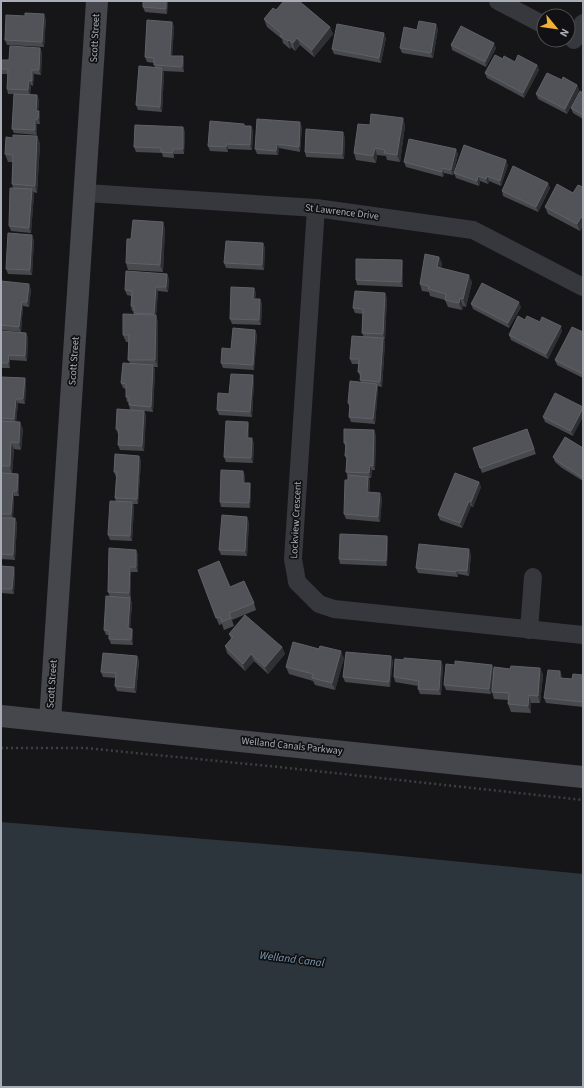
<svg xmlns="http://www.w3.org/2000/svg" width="584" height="1088" viewBox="0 0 584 1088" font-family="'Source Sans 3',sans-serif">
<rect width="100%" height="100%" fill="#161618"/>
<polygon fill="#2c353c" points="1,822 361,852 583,874 583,1087 1,1087"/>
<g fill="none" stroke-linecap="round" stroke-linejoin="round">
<polyline stroke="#3d3f44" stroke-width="2.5" stroke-dasharray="2 3" stroke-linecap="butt" points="1,748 85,748 279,767 583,800"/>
<g stroke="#37383d" stroke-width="18">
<polyline points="498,1 544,25"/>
<polyline points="574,40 583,23"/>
<polyline points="86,193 316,208 473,230 583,287"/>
<polyline points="316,208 293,559 297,582 319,604 334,609 583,635"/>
<polyline points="529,630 533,577"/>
</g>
<g stroke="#45474d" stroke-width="22">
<polyline points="1,716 583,777"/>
<polyline points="50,721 97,1"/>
</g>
</g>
<g fill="#47494d">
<polygon points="168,1 167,14 145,12 143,7"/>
<polygon points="276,10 330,27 333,34 314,57 300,45 295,51 291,47 290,49 283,43 282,39 267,27 264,19"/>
<polygon points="46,19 44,47 7,45 5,40"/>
<polygon points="172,22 174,27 172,56 184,61 184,72 163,71 164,73 162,112 138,110 136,105 155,67 154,63 147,62 145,57"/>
<polygon points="438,29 433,58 402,53 400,48 417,30"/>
<polygon points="386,38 381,63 334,54 332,49"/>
<polygon points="451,45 496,48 486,67 452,50"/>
<polygon points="40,48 42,53 41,75 34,74 33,86 31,85 30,94 37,95 39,100 38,111 40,116 40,124 37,124 37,135 14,133 12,129 14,94 8,94 7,89 8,74 2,74 1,70 1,60 9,60"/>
<polygon points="515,62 537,65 539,70 524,98 487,78 485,73"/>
<polygon points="577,85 579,90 567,114 538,99 536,94"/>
<polygon points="583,93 583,119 573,113 571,108"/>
<polygon points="403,118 405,126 400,162 387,160 386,156 377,155 376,163 356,160 354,153 370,125"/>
<polygon points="245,126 251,126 253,131 252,150 228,149 228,152 210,151 208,146"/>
<polygon points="302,127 300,152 279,148 278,155 257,154 255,149"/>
<polygon points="185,131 184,154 174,154 174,158 163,157 162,153 136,152 134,147"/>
<polygon points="37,136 40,144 37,193 33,192 34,194 31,233 11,231 9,226 13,188 12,184 13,162 8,162 5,154 13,138"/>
<polygon points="345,137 344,159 306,157 305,152"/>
<polygon points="456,149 458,154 453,175 444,173 443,177 406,167 404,162"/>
<polygon points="508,165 501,186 489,181 488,184 480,181 479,186 456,178 454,173"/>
<polygon points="548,183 550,188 538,212 503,196 502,191"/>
<polygon points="583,187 583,225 580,231 548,214 545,207"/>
<polygon points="163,222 165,229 163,272 128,270 126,263 131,239"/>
<polygon points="34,240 32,275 8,274 6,269"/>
<polygon points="263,243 265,248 264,270 226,268 224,263"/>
<polygon points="439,257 442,264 441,268 472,282 466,307 463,306 462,310 448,307 445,300 430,296 429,292 422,291 420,284"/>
<polygon points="402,260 403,265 403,287 357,285 356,280"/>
<polygon points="167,274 169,279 168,292 158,291 156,316 158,322 158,367 154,367 155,370 153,412 144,411 146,415 144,451 120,450 118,445 119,434 118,434 116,429 130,410 129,405 129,402 127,402 126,397 126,389 123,388 121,383 130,363 128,360 128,342 126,342 123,335 134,314 134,311 132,311 131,306 131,296 127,295 125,290"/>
<polygon points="1,281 31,289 29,307 23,306 21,332 1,330"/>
<polygon points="254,288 256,293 255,299 260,299 262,304 261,325 232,324 230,319"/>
<polygon points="387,298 385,339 384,339 385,343 382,387 378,386 378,388 375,424 351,422 349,417 350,408 348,403 361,382 360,380 361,377 360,376 358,372 358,364 352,364 350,359 364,337 362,333 363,314 355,313 353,308"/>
<polygon points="471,304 521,307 509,328 473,309"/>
<polygon points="540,322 562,331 548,359 511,340 509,335"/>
<polygon points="255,330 257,335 254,370 223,368 221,363 231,349"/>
<polygon points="1,331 26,333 28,338 27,361 10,360 10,368 1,368"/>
<polygon points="583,332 583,378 557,365 555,360"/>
<polygon points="1,377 25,378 26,383 25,404 18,403 16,422 23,429 21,450 14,449 12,473 18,474 19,479 19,496 14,496 13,518 15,518 17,523 15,560 1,559"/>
<polygon points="254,380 252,417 219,415 217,410 229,394"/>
<polygon points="583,407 573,436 545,422 543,417"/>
<polygon points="248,422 249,427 249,438 254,443 253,463 226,462 224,457"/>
<polygon points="527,429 536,454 482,473 473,448"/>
<polygon points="376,435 375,470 372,470 371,478 369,478 370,482 369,492 382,498 380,522 346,519 344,514 348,477 346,472 347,460 345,456 346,448 344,443"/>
<polygon points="583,448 583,481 562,468 555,462 553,457"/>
<polygon points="139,456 141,461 138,504 133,504 134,507 132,541 110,540 108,535 116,502 115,498 116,477 114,472"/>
<polygon points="243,471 245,476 245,483 250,483 251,488 250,508 221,507 220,502"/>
<polygon points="479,482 481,487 473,507 471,506 462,528 440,520 438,515"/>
<polygon points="249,522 247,556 221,555 219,550"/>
<polygon points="387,536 388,540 387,566 340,564 339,559"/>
<polygon points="136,550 138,555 138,572 131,572 131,598 126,598 130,598 132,603 130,628 132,629 133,633 133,645 111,644 109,639 109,635 106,635 104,630 110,597 108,592"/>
<polygon points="471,554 469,576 458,574 458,577 418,573 416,568"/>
<polygon points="1,566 15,572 14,594 1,593"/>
<polygon points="198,570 230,587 254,603 256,610 232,620 234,626 224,630 222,624 219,625"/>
<polygon points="229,634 282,647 285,654 268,674 254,661 245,671 227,653 225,646 231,639"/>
<polygon points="319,649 344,658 335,690 315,685 313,681 289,674 286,667"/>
<polygon points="137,656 139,661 136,693 117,691 115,686 116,678 103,677 101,672"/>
<polygon points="404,660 443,666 441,695 420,694 418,689 418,686 395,682 394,677"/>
<polygon points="393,661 390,687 345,682 343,677"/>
<polygon points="455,665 492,665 493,670 510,669 540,668 543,675 540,703 531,703 531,713 511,712 508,704 508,700 494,699 492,692 493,678 491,694 446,690 444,685"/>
<polygon points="583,675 583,707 546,703 544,698 562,676 562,678 572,679"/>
</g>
<g fill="#2f3033">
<polygon points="166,1 168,1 167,14 166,9"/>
<polygon points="44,14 46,19 44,47 42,42"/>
<polygon points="172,22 174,27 172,61 170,56"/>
<polygon points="436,24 438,29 433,58 431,53"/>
<polygon points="330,27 333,34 314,57 312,50"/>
<polygon points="384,33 386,38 381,63 379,58"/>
<polygon points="297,38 300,45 295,51 293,43"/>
<polygon points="289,40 291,47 290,49 288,41"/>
<polygon points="494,43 496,48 486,67 485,62"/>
<polygon points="40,48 42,53 41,75 39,70"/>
<polygon points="183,56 184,61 184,72 182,67"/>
<polygon points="537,65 539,70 524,98 523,93"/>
<polygon points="162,68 164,73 162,112 160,107"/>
<polygon points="32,70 34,74 33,86 32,81"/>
<polygon points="29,80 31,85 30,95 28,90"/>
<polygon points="577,85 579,90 567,114 565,109"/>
<polygon points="37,95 39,100 38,116 36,111"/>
<polygon points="39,111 40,116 40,124 38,119"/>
<polygon points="403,118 405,126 400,162 397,155"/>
<polygon points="35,119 37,124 37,135 35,130"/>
<polygon points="300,122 302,127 300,152 299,147"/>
<polygon points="251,126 253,131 252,150 250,145"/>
<polygon points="183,127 185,131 184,154 183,149"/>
<polygon points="343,132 345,137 344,159 342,154"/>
<polygon points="37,136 40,144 37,193 35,186"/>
<polygon points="227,144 228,149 228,152 226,147"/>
<polygon points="277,144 279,148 278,155 276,151"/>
<polygon points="375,148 377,155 376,163 373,156"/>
<polygon points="173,149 174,154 174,158 173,153"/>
<polygon points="456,149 458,154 453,175 451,170"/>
<polygon points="506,160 508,165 501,186 500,181"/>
<polygon points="442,168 444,173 443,177 442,172"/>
<polygon points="478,176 480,181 479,186 477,181"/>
<polygon points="487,176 489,181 488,184 486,179"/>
<polygon points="548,183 550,188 538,212 536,207"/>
<polygon points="32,189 34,194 31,233 29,228"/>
<polygon points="581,217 583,222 583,225 580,231 577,224"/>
<polygon points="163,222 165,229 163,272 160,265"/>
<polygon points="32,235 34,240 32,275 30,270"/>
<polygon points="263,243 265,248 264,270 262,265"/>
<polygon points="439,257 442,264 439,274 437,267"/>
<polygon points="402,260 403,265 403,287 401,282"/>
<polygon points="167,274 169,279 168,292 166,287"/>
<polygon points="469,275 472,282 466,307 463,299"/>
<polygon points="29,284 31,289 29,307 27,302"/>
<polygon points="156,287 158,291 156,316 158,322 158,367 155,360 154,314"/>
<polygon points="254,288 256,293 255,304 253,299"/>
<polygon points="385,293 387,298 385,339 383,334"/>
<polygon points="460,298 463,306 462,310 459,303"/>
<polygon points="260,299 262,304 261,325 259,320"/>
<polygon points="22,302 23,306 21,332 19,327"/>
<polygon points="519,302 521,307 509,328 508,323"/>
<polygon points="561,326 562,331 548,359 546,354"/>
<polygon points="255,330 257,335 254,370 253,365"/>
<polygon points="26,333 28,338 27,361 25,356"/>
<polygon points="383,338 385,343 382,387 380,382"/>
<polygon points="9,355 10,360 10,368 8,363"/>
<polygon points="153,365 155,370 153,412 151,407"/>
<polygon points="253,375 254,380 252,417 250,412"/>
<polygon points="25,378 26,383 25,404 23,399"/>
<polygon points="377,384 378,388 375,424 373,419"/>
<polygon points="16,399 18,403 16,424 14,419"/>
<polygon points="583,408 583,417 573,436 571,431"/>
<polygon points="144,411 146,415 144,451 142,446"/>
<polygon points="20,422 23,429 21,450 19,443"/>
<polygon points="248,422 249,427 249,442 247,438"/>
<polygon points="374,430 376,435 375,470 373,466"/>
<polygon points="252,438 254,443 253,463 251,458"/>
<polygon points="11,442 14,449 12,474 10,466"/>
<polygon points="139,456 141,461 138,504 137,499"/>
<polygon points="370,465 372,470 371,478 369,473"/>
<polygon points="243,471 245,476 244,488 243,483"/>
<polygon points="18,474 19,479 19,496 17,491"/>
<polygon points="368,477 370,482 369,497 367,492"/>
<polygon points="479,482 481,487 473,507 471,502"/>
<polygon points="250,483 251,488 250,508 249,503"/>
<polygon points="13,491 14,496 13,519 11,514"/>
<polygon points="380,493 382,498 380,522 378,517"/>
<polygon points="469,501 471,506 462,528 460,523"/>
<polygon points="132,502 134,507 132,541 130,536"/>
<polygon points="247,517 249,522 247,556 245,551"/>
<polygon points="15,518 17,523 15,560 13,555"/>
<polygon points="387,536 388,540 387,566 386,561"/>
<polygon points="469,549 471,554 469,576 467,571"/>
<polygon points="136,550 138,555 138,572 136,567"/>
<polygon points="14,567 15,572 14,594 12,589"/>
<polygon points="130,567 131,572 131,598 129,593"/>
<polygon points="457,570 458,574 458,577 456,572"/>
<polygon points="130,598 132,603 130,633 128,628"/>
<polygon points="132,629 133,633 133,645 131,640"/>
<polygon points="282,647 285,654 268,674 265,667"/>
<polygon points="341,651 344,658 335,690 332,683"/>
<polygon points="251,654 254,661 245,671 243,664"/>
<polygon points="137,656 139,661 136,693 134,688"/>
<polygon points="391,656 393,661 390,687 389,682"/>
<polygon points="441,661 443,666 441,695 439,690"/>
<polygon points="492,665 494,670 491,694 489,689"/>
<polygon points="540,668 543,675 540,703 538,696"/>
<polygon points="560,671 562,676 561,683 560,678"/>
<polygon points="529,695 531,703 531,713 528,706"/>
</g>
<g fill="#525359" stroke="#5f6168">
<polygon points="143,1 166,1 166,9 143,7"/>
<polygon points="284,1 299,1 330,27 312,50 297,38 293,43 289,40 288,41 280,36 282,34 264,19 273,8 276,10"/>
<polygon points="25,13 44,14 42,42 5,40 6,15 25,16"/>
<polygon points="147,20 172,22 170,56 183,56 182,67 154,65 154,58 145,57"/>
<polygon points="419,21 436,24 431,53 400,48 404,27 417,30"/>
<polygon points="337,24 384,33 379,58 332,49"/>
<polygon points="461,26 494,43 485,62 451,45"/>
<polygon points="10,46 40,48 39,70 32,70 32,81 29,80 28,90 7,89 8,69 1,69 1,60 9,60"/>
<polygon points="495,55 503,59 504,56 515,62 518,55 537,65 523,93 485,73"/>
<polygon points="139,66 162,68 160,107 136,105"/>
<polygon points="547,73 562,80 563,77 577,85 565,109 536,94"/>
<polygon points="580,91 583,93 583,115 571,108"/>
<polygon points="14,94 37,95 36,111 39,111 38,119 35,119 35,130 12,129"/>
<polygon points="371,114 403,118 397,155 384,153 385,150 375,148 373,156 354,153 358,124 370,125"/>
<polygon points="257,119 300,122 299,147 277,144 276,151 255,149"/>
<polygon points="210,121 244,124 244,126 251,126 250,145 227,144 226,147 208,146"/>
<polygon points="135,125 183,127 183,149 173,149 173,153 161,152 161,148 134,147"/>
<polygon points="306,129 343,132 342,154 305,152"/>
<polygon points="13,135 37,136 35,186 12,184 13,155 5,154 6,137 13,138"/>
<polygon points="409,139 456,149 451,170 442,168 442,172 404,162"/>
<polygon points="464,145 506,160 500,181 487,176 486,179 478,176 477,181 454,173"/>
<polygon points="513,166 548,183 536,207 502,191"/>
<polygon points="557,184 573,193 578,185 583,187 583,218 581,217 577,224 545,207"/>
<polygon points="10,188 32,189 29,228 9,226"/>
<polygon points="133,220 163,222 160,265 126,263 127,239 131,239"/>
<polygon points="8,233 32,235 30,270 6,269"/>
<polygon points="226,241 263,243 262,265 224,263"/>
<polygon points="425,254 439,257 437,267 469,275 463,299 460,298 459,303 445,300 446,294 428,289 429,286 420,284"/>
<polygon points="356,259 402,260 401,282 356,280"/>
<polygon points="126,271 167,274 166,287 156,287 154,314 134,313 134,306 131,306 132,291 125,290"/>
<polygon points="1,281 29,284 27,302 22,302 19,327 1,325"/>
<polygon points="482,283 519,302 508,323 471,304"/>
<polygon points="231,287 254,288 253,299 260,299 259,320 230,319"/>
<polygon points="355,291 385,293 383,334 362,333 363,309 353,308"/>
<polygon points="123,314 156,315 155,360 128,360 129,335 123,335"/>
<polygon points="518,316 525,320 527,316 540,322 542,317 561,326 546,354 509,335"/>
<polygon points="572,327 583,332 583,374 555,360"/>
<polygon points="233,328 255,330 253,365 221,363 222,348 231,349"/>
<polygon points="1,331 26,333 25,356 9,355 8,363 1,363"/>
<polygon points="352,336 383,338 380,382 360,380 361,372 358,372 359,359 350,359"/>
<polygon points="123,363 153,365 151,407 129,405 129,397 126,397 126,384 121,383"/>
<polygon points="231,374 253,375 250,412 217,410 218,393 229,394"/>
<polygon points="1,377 25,378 23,399 16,399 14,419 1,418"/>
<polygon points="350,381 377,384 373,419 349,417 350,403 348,403"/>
<polygon points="555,393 583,407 583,408 571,431 543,417"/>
<polygon points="117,409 144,411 142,446 118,445 119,430 116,429"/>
<polygon points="1,421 20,422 19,443 11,442 10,466 1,466"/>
<polygon points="226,421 248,422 247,438 252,438 251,458 224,457"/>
<polygon points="344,429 374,430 373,466 370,465 369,473 346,472 347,456 345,456 346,443 344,443"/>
<polygon points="527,429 534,449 480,468 473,448"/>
<polygon points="565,437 583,448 583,478 560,463 553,457"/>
<polygon points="115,454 139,456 137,499 115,498 117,472 114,472"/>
<polygon points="221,470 243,471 243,483 250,483 249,503 220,502"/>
<polygon points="1,473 18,474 17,491 13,491 11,514 1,514"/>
<polygon points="455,473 479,482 471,502 469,501 460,523 438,515"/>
<polygon points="348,475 368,477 367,492 380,493 378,517 344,514 345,480 348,480"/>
<polygon points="110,501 132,502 130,536 108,535"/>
<polygon points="222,515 247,517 245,551 219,550"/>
<polygon points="1,518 15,518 13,555 1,554"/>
<polygon points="340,534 387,536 386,561 339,559"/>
<polygon points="419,544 469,549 467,571 457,570 456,572 416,568"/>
<polygon points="109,548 136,550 136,567 130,567 129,593 108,592"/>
<polygon points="219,561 230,587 244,581 254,603 229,613 231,618 222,622 220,617 216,618 198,570"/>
<polygon points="1,566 14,567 12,589 1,589"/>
<polygon points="106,596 130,598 128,628 132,629 131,640 109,639 109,631 104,630"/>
<polygon points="245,615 282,647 265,667 251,654 243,664 225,646 233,637 229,634"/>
<polygon points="293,642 319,649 320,646 341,651 332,683 312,678 313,674 286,667"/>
<polygon points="346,652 391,656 389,682 343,677"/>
<polygon points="103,653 137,656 134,688 115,686 116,673 101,672"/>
<polygon points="404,658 441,661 439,690 418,689 419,681 394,677 395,659 404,660"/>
<polygon points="455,661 492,665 489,689 444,685 446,664 455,665"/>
<polygon points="511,666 540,668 538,696 529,695 528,706 508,704 509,693 492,692 494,667 510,669"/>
<polygon points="548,670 560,671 560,678 572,679 573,674 583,675 583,702 544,698"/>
</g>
<g text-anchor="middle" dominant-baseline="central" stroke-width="3.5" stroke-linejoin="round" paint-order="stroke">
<g font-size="10" fill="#a8adb8" stroke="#111113">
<text transform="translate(95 38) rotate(-87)">Scott Street</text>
<text transform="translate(342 212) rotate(7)">St Lawrence Drive</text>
<text transform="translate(74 361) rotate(-86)">Scott Street</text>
<text transform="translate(296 520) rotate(-87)">Lockview Crescent</text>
<text transform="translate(52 684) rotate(-86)">Scott Street</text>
<text transform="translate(292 746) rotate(6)">Welland Canals Parkway</text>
</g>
<g font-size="11" font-style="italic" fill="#7f9bb3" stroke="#111113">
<text transform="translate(292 959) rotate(7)">Welland Canal</text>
</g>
</g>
<rect width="584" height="1088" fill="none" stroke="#a8adb8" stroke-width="4"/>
<g transform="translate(556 28) rotate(119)"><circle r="19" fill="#111113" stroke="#4d4f55"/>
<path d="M0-3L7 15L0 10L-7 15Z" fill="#f2b134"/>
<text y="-6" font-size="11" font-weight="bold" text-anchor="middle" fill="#a8adb8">N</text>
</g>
</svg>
